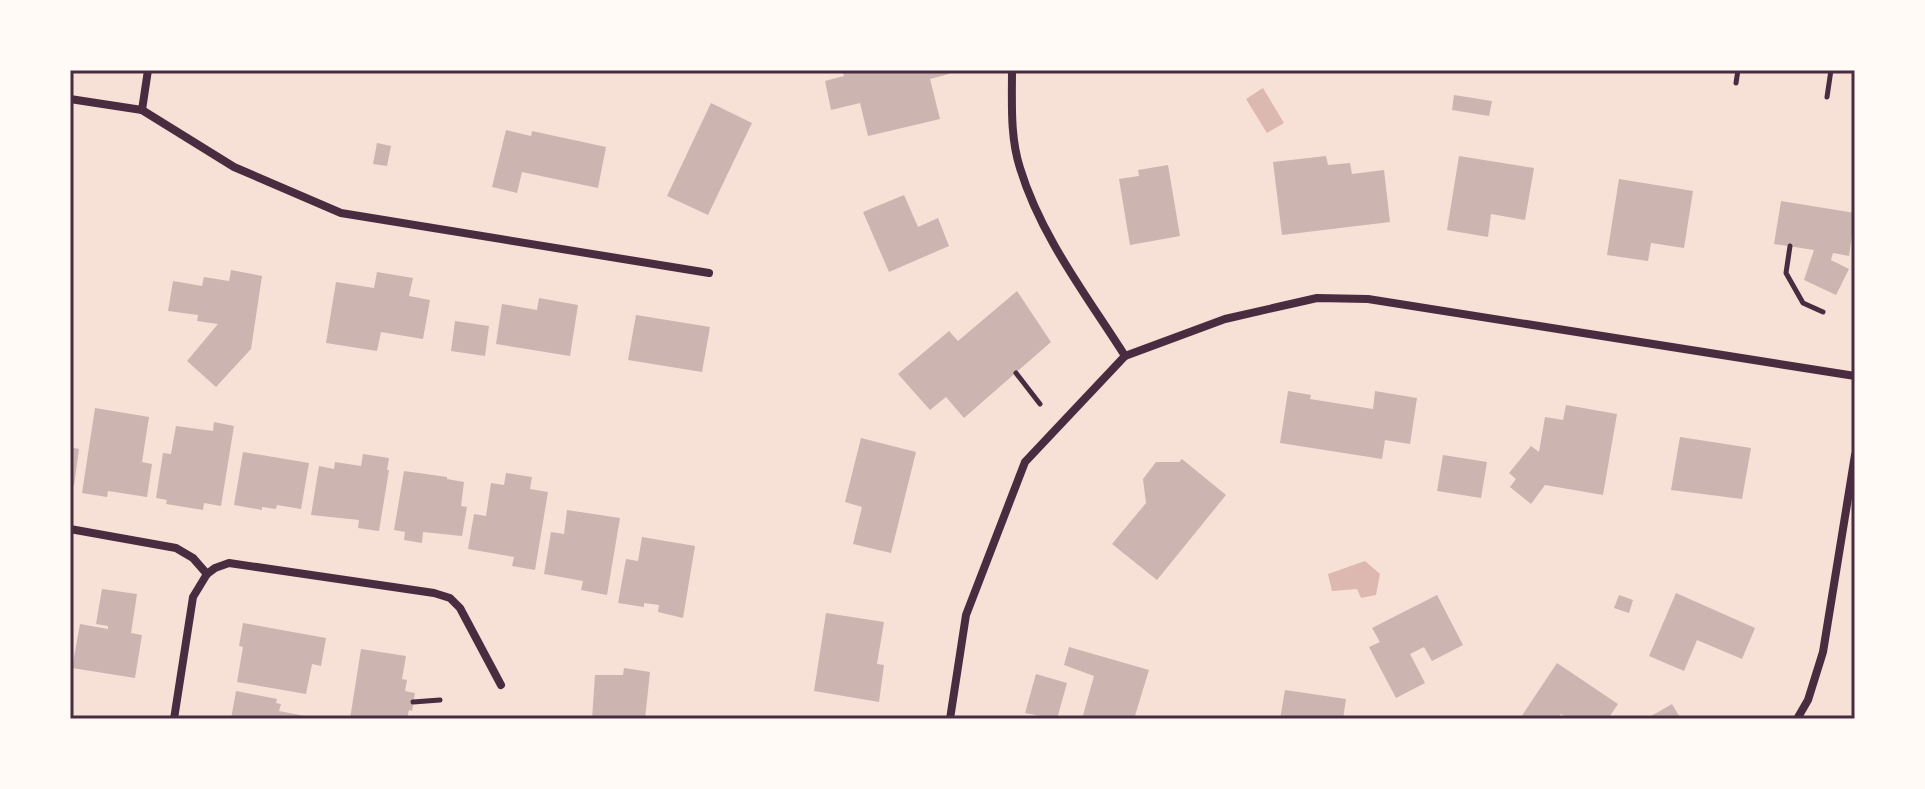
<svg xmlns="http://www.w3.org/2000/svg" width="1925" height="789" viewBox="0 0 1925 789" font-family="Jost,sans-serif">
<rect width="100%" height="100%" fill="#f7e1d7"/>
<g fill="#dcb8b0">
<polygon points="1263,88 1284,123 1267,133 1246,99"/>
<polygon points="1365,561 1380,574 1376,595 1361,598 1357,589 1332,591 1328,574"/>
</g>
<g fill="#ccb4b1">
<polygon points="842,70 948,70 949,74 930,79 940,119 868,136 860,103 831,110 825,81 844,76"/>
<polygon points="1454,95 1492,101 1489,116 1452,110"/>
<polygon points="711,103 752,123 708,215 667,196"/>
<polygon points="506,130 531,136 532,131 606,147 598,188 522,172 517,193 492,187"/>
<polygon points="377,143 391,146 387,166 373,164"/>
<polygon points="1326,156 1328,165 1350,163 1352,174 1384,170 1390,222 1282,235 1273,162"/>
<polygon points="1459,156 1534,168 1525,220 1491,214 1488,237 1447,230"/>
<polygon points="1168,165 1180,236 1130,245 1119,179 1139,176 1138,170"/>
<polygon points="1619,179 1693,191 1684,248 1651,243 1648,261 1607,255"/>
<polygon points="904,195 918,227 938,218 949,246 889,272 863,212"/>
<polygon points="1781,201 1855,213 1849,256 1833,253 1831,260 1849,269 1836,295 1804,280 1814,250 1774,244"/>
<polygon points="231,270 262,276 251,349 216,387 187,361 218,324 197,321 198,315 168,311 173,281 202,286 204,277 229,281"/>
<polygon points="377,272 413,278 409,296 430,300 423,339 381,332 377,351 326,343 336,282 374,288"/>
<polygon points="1017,291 1051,342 964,418 946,397 930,410 898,374 949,331 958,341"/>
<polygon points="539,298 578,305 570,356 496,344 502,304 537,310"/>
<polygon points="636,315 710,327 702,372 628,360"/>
<polygon points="455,321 489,326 485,356 451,351"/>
<polygon points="1288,391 1311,395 1310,399 1373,409 1375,391 1417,398 1410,444 1385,440 1382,459 1280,443"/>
<polygon points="1566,405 1617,414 1603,495 1545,485 1531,504 1510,487 1516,479 1509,473 1531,446 1539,452 1545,417 1563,420"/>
<polygon points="95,408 149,417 142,462 152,464 147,497 108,491 107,497 82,493"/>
<polygon points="214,422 234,426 221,506 204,503 203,510 166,504 167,500 156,498 163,453 171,454 176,426 213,431"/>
<polygon points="1680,437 1751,448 1742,499 1671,490"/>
<polygon points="861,438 916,452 891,553 853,544 862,507 845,502"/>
<polygon points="70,447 79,449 74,486 70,486"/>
<polygon points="243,452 309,463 301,509 277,505 276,509 262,507 262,510 234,505"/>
<polygon points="363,454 389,458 387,470 389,470 379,531 358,528 359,520 311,515 319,466 334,469 335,462 361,466"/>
<polygon points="1443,455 1487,462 1481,498 1437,491"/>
<polygon points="1182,459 1226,495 1157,580 1112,544 1146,503 1143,479 1156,462 1179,462"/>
<polygon points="404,471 447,477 447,479 464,482 461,506 467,507 462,536 423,532 422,543 404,540 405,532 394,530"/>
<polygon points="506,473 532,477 530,489 548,492 535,570 512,566 514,557 468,549 474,514 486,516 491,483 504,485"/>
<polygon points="567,510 620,518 607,595 581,590 583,581 544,574 551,532 564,534"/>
<polygon points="642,537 695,546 683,618 658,612 659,605 644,603 644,607 618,603 626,559 638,561"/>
<polygon points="102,589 137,594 131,633 142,635 135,678 72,668 80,624 108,629 108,626 96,624"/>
<polygon points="1676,593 1755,628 1742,659 1697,640 1684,671 1649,656"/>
<polygon points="1437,595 1463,645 1432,661 1424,647 1410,654 1425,683 1396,698 1369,647 1380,642 1372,628"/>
<polygon points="1619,595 1633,600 1629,613 1614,608"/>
<polygon points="826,613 884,622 877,664 884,665 879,702 814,691"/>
<polygon points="243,623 326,638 321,666 312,664 306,694 237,682 243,647 239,646"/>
<polygon points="1069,647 1149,670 1134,719 1082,719 1094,676 1064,665"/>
<polygon points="361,649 406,656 402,679 407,680 405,691 415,693 412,711 409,710 407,719 350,719"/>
<polygon points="1557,663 1618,704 1608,719 1569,719 1561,714 1558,719 1521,717"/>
<polygon points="624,668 650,672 645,719 592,719 595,675 623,675"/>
<polygon points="1036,674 1067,683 1057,719 1025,713"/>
<polygon points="1285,690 1346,699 1343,719 1280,719"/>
<polygon points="236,691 277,699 276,703 281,704 279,711 305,716 305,719 231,719"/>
<polygon points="1672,704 1681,719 1646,719"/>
</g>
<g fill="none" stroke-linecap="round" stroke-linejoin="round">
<g stroke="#4a2c40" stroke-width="5">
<polyline points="1736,83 1738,70"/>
<polyline points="1827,97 1831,70"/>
<polyline points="1790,246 1786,273 1803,303 1823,312"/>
<polyline points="1016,373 1040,404"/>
<polyline points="413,702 440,700"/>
</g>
<g stroke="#4a2c40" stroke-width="8">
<path d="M1012,70C1012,103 1010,137 1020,168C1041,237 1087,296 1125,356"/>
<polyline points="70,99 142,110 234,167 341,213 709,273"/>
<polyline points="142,110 148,70"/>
<polyline points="70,529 176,548 193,558 207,574"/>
<polyline points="174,719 193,597 207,574 215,568 229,563 434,593 450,598 460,608 501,685"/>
<polyline points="950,719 966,615 1025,462 1125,356 1225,319 1295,303 1317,298 1368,299 1855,376"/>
<polyline points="1797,719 1808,700 1823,652 1855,455"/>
</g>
</g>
<rect width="1925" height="789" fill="none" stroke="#fffaf5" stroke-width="144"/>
<rect x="72" y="72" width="1781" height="645" fill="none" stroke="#4a2c40" stroke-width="3"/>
</svg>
